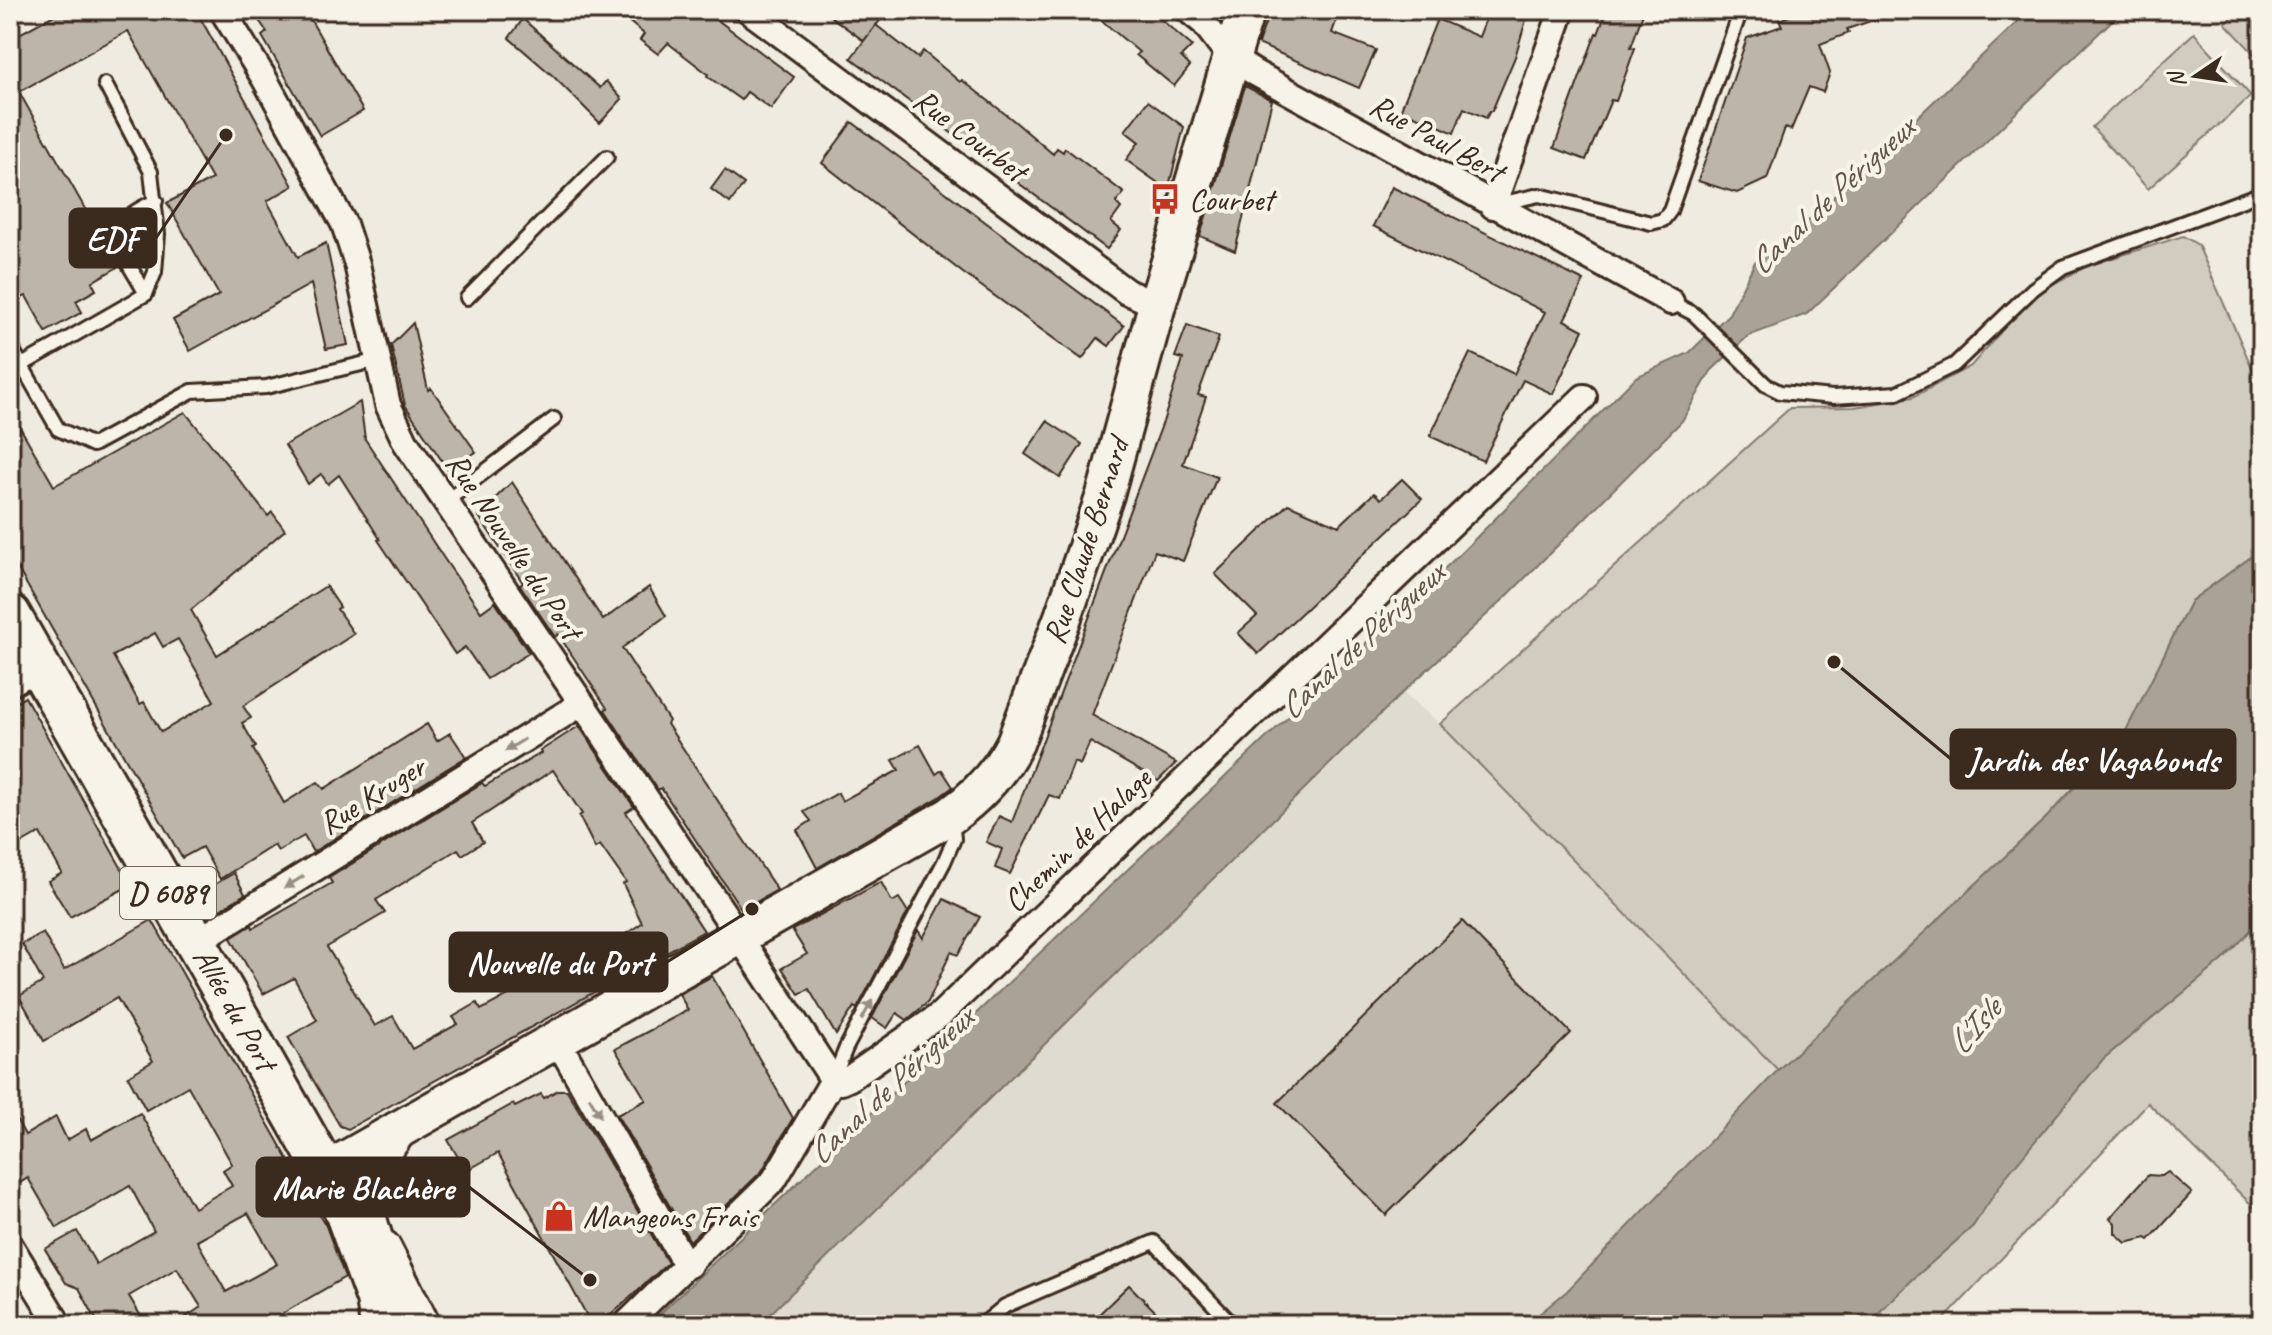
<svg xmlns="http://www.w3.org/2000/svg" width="2272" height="1335" viewBox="0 0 2272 1335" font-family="Caveat,sans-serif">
<rect width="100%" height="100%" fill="#efebe0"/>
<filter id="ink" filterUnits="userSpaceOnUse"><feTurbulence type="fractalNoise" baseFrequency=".0125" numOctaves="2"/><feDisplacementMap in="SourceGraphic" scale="16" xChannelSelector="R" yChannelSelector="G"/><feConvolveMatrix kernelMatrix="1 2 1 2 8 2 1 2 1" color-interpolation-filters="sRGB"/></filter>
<g filter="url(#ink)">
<polygon fill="#e0dbd0" points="1403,692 1440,724 1778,1070 1567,1291 1526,1325 759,1325"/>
<g fill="#d1cbc0" stroke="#867a6f" stroke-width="2">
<polygon points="2239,10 2262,10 2262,62 2225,23"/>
<polygon points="2194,33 2251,96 2148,189 2092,127"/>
<polygon points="2183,236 2198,245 2253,370 2262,366 2262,549 2191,601 2126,731 2047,817 1778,1070 1440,724 1790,408 1855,407 1913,397 1971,366 2017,313 2047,287 2087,266"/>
<polygon points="2262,918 2262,1215 2148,1103 1939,1325 1866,1325 1912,1280 1973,1226 2006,1175 2103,1059 2223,960"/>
</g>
<g fill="#aaa296" stroke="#7e7266" stroke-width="2">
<polygon points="2030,10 2123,10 1807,314 1748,336 1711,371 1682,421 1507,596 1403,692 759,1325 648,1325 1462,552 1636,377 1689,353 1729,314 1755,262 1805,224"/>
<polygon points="2262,549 2262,918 2223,960 2103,1059 2007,1175 1973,1226 1912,1280 1866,1325 1526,1325 1567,1291 1778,1070 2047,817 2126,731 2191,601"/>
</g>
<g fill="#bdb5aa" stroke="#3b2a1e" stroke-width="2" fill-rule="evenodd">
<polygon points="63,10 196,10 293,186 267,201 298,257 326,243 348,345 326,349 311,284 190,351 173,320 219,295 167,203 212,179 128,31 19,92 118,267 92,282 96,290 76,301 82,312 46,332 26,296 17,300 10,287 10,39"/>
<polygon points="252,10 305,10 363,111 320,136 262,36 267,32"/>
<polygon points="615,10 704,10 794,77 771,109 747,92 741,100 707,76 708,74 668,43 658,54 640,40 644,34"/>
<polygon points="822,10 888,10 864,41"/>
<polygon points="1089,10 1150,10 1192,46 1181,57 1190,66 1174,86 1136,55 1139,52"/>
<polygon points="1270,10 1340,10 1332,33 1376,50 1359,88 1258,44"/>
<polygon points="1489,10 1529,10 1515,57 1492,111 1490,111 1486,118 1464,108 1454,133 1401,109 1437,19 1479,37"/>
<polygon points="1607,10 1644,10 1631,47 1635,48 1616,101 1611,100 1586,160 1554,148 1596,33 1598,34"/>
<polygon points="1794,10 1890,10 1891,14 1847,29 1849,33 1820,44 1830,73 1823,92 1809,87 1791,130 1785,128 1767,179 1737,193 1698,181 1747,38 1782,26 1779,20 1795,14"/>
<polygon points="523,19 600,88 606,81 622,99 600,123 553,76 509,38"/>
<polygon points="876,25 918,58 923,51 960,82 962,80 1013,120 1053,154 1057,148 1063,152 1065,148 1124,193 1116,203 1121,208 1111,222 1121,230 1107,249 851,58"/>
<polygon points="1245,86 1272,100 1235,251 1200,236"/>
<polygon points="1148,101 1184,127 1168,190 1126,160 1139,142 1125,131"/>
<polygon points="852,122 1124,326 1109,346 1098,338 1082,359 963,273 822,163"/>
<polygon points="725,170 744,184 730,203 711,189"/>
<polygon points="1392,187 1584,281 1564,320 1583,330 1553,394 1523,380 1483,461 1430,436 1470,353 1514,374 1545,312 1373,226"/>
<polygon points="413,323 428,390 431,388 476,452 448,470 405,405 391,345"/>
<polygon points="1187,325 1219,337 1198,395 1206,397 1183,464 1217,477 1183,561 1155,551 1092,715 1176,763 1158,781 1090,742 1080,765 1074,762 1060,799 1049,795 1010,874 995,868 1002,849 986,842 999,816 1012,822 1163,422 1183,359 1175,357"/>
<polygon points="360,402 365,439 445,560 481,612 495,602 529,653 487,679 465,647 455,654 378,540 380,539 339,475 328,484 321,474 308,484 285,445"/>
<path d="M10,410L54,486L185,412L268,516L272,512L285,530L191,610L217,655L326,586L340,607L337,609L354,634L243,706L251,718L242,723L256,747L253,749L284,803L318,782L324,789L427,724L437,741L450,733L466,757L313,852L304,836L278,851L274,845L220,879L202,847L182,858L10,555ZM155,633L163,647L178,639L214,701L161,732L144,702L140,704L113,656Z"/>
<polygon points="1047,421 1082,444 1060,478 1025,454"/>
<polygon points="1402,479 1422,499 1258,654 1238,633 1257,616 1215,574 1288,504 1339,526 1374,493 1381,499"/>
<polygon points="512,482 603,620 649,587 666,616 622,648 669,721 667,724 777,890 742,910 661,788 658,790 605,710 607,708 558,634 555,637 520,585 523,583 478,515"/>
<polygon points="25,697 131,885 70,917 48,881 62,873 40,833 10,850 10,706"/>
<path d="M579,726L634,807L626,812L704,931L348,1129L340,1126L288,1037L317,1020L294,978L263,994L231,938L252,925L253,928L332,883L329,878L482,783L485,786L541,753L540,751ZM553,770L582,814L579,816L595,848L600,845L626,882L623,884L642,923L602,950L599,946L481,1010L477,1003L453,1017L458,1024L412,1049L393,1016L375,1026L327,947L385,913L376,900L458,849L462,855L483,842L472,823Z"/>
<polygon points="920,745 936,774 942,770 953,787 938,798 817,868 797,830 811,821 804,812 838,793 842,801 899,770 893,760"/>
<polygon points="234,873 245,894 215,913 202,892"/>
<polygon points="881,882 892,902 899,898 908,912 857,1009 854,1007 836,1035 809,989 799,994 782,968 807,954 792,930"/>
<polygon points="944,899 980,917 958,955 951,952 928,1002 907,1020 897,1013 887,1028 872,1018 918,930 923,938"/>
<path d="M152,920L326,1226L345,1277L263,1325H174L201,1307L177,1268L129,1296L146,1325H99L79,1288L66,1283L45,1249L77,1231L96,1264L154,1231L130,1186L57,1228L28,1178L10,1189V1108L25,1135L56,1117L67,1140L86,1129L91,1140L140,1113L194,1208L232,1186L223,1170L232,1164L188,1086L146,1110L128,1076L153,1061L117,998L44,1041L19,996L43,982L22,944L43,933L64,970ZM248,1213L277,1264L226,1292L197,1241Z"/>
<polygon points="1462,921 1571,1033 1386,1215 1277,1103"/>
<polygon points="712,976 793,1118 762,1171 690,1241 617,1115 646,1100 615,1049 688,1010 679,994"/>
<polygon points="558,1090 567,1090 668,1263 600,1325 592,1325 498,1153 466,1171 448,1140 513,1104 515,1107 541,1094 544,1098"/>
<polygon points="2168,1172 2192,1193 2149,1240 2146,1238 2126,1243 2115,1233 2115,1223 2110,1218 2148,1175 2162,1176"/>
<polygon points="1129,1285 1169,1325 1088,1325"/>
</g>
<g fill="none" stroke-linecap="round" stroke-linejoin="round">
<defs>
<g id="lane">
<polyline points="1499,204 1539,195 1651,223 1663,220 1670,211 1741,10"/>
<path d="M146,294C122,250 94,227 156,201"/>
<polyline points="467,298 607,157"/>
<polyline points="1671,302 1694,314 1766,385 1780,392 1833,397 1897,393 1954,365 2033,289 2063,267 2262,193"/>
<polyline points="10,345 58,429 93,445 192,391 266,387 378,360"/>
<polyline points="22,365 146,294 155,272 158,234 151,172 105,84"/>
<polyline points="445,502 554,419"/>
<polyline points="833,1080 846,1048 944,862 954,839 952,821"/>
<polyline points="982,1325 1005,1306 1154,1242 1233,1325"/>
</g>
<g id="street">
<polyline points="222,10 264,78 344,224 357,264 388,405 406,443 731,924 833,1080"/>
<polyline points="748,10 1127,292 1157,305"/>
<polyline points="1188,10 1204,23 1230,57 1255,73 1671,302"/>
<polyline points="1493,206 1562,10"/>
<polyline points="10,684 39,667"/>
<polyline points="196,942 581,704"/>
<polyline points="557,1040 679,1253 689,1265"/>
<polyline points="833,1080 841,1082 850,1078 940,1015 1584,397"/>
<polyline points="10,1245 59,1325"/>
<polyline points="625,1325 774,1180 833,1080"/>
</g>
<g id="secondary">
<path d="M326,1171L950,816C978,796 999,774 1015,743L1063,617L1105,495L1157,305L1246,10"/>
<path d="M373,1235C358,1197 374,1161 398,1130"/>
</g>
<g id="primary">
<polyline points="10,615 339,1195 377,1299 381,1325"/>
<polyline points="381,1250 419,1325"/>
</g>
</defs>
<use href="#lane" stroke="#3b2a1e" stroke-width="18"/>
<use href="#street" stroke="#3b2a1e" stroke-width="30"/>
<use href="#secondary" stroke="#3b2a1e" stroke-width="42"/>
<use href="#primary" stroke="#3b2a1e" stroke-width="46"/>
<use href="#lane" stroke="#f7f3e8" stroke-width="12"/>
<use href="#street" stroke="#f7f3e8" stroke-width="24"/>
<use href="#secondary" stroke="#f7f3e8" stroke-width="36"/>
<use href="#primary" stroke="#f7f3e8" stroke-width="40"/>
</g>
<defs><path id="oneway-solid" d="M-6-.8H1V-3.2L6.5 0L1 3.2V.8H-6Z" transform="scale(2)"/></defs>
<g fill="#998e83">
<use href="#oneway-solid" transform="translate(515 745) rotate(148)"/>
<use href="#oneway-solid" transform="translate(294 882) rotate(148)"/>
<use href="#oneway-solid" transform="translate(867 1010) rotate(-62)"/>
<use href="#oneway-solid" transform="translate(595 1107) rotate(60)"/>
</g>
</g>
<defs>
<symbol id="bus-bare" viewBox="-9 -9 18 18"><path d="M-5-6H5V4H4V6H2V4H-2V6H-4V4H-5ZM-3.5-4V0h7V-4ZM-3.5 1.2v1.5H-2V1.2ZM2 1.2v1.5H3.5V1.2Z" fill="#c8321e" stroke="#f7f3e8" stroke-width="2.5" paint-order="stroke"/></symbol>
<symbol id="shop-bare" viewBox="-9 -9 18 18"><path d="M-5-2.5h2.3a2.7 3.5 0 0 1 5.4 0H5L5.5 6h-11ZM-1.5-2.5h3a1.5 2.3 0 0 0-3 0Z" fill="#c8321e" stroke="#f7f3e8" stroke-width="2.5" paint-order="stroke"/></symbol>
</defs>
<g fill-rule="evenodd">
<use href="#bus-bare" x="1143" y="177" width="44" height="44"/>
<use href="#shop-bare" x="537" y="1194" width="44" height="44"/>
</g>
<g text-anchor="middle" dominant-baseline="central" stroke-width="8" stroke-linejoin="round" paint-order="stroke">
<rect fill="#f7f3e8" stroke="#73665b" stroke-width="2" x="120" y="867" width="96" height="52" rx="6"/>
<g font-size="30" font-weight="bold" fill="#3b2a1e">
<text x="168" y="893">D 6089</text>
</g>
<g font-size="32" fill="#3b2a1e" stroke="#f7f3e8">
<text transform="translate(970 135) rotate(37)">Rue Courbet</text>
<text transform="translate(1437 138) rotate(29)">Rue Paul Bert</text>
<text transform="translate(1086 541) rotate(-72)">Rue Claude Bernard</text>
<text transform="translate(514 546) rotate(56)">Rue Nouvelle du Port</text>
<text transform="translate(372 795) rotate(-32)">Rue Kruger</text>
<text transform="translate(1077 840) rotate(-44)">Chemin de Halage</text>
<text transform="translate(235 1009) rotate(60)">Allée du Port</text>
</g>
<g font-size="32" fill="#3b2a1e" stroke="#f7f3e8" text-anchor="start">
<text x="1189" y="199">Courbet</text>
<text x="583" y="1216">Mangeons Frais</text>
</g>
<g font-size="34" font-style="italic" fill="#625448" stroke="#f7f3e8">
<text transform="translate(1831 195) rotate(-43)">Canal de Périgueux</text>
<text transform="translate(1361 640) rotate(-43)">Canal de Périgueux</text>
<text transform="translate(1974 1026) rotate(-48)">L'Isle</text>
<text transform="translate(890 1085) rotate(-43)">Canal de Périgueux</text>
</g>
</g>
<path fill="none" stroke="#3b2a1e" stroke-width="3" d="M226 135L156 238M1834 662L1951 759M752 909L667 962M590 1280L469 1187"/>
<g fill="#3b2a1e" stroke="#f7f3e8" stroke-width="3">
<circle cx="226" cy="135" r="8"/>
<circle cx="1834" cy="662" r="8"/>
<circle cx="752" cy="909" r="8"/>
<circle cx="590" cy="1280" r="8"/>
</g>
<g fill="#3b2a1e" stroke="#3b2a1e" stroke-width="3">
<rect x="70" y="209" width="86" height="58" rx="8"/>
<rect x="1951" y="730" width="284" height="58" rx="8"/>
<rect x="450" y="933" width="217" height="58" rx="8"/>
<rect x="257" y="1158" width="212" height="58" rx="8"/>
</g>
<g font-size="34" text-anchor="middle" font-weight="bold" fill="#fff">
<text x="113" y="250">EDF</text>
<text x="2093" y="771">Jardin des Vagabonds</text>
<text x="559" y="974">Nouvelle du Port</text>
<text x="363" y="1199">Marie Blachère</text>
</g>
<rect width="2272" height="1335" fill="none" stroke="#f7f3e8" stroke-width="40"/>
<rect x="20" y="20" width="2232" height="1295" fill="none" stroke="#3b2a1e" stroke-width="3" filter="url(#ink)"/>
<g transform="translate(2196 76) rotate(257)" stroke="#f7f3e8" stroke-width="6" paint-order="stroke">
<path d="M0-6L14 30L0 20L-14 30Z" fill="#3b2a1e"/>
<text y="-12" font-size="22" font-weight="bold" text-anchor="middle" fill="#3b2a1e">N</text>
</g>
</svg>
